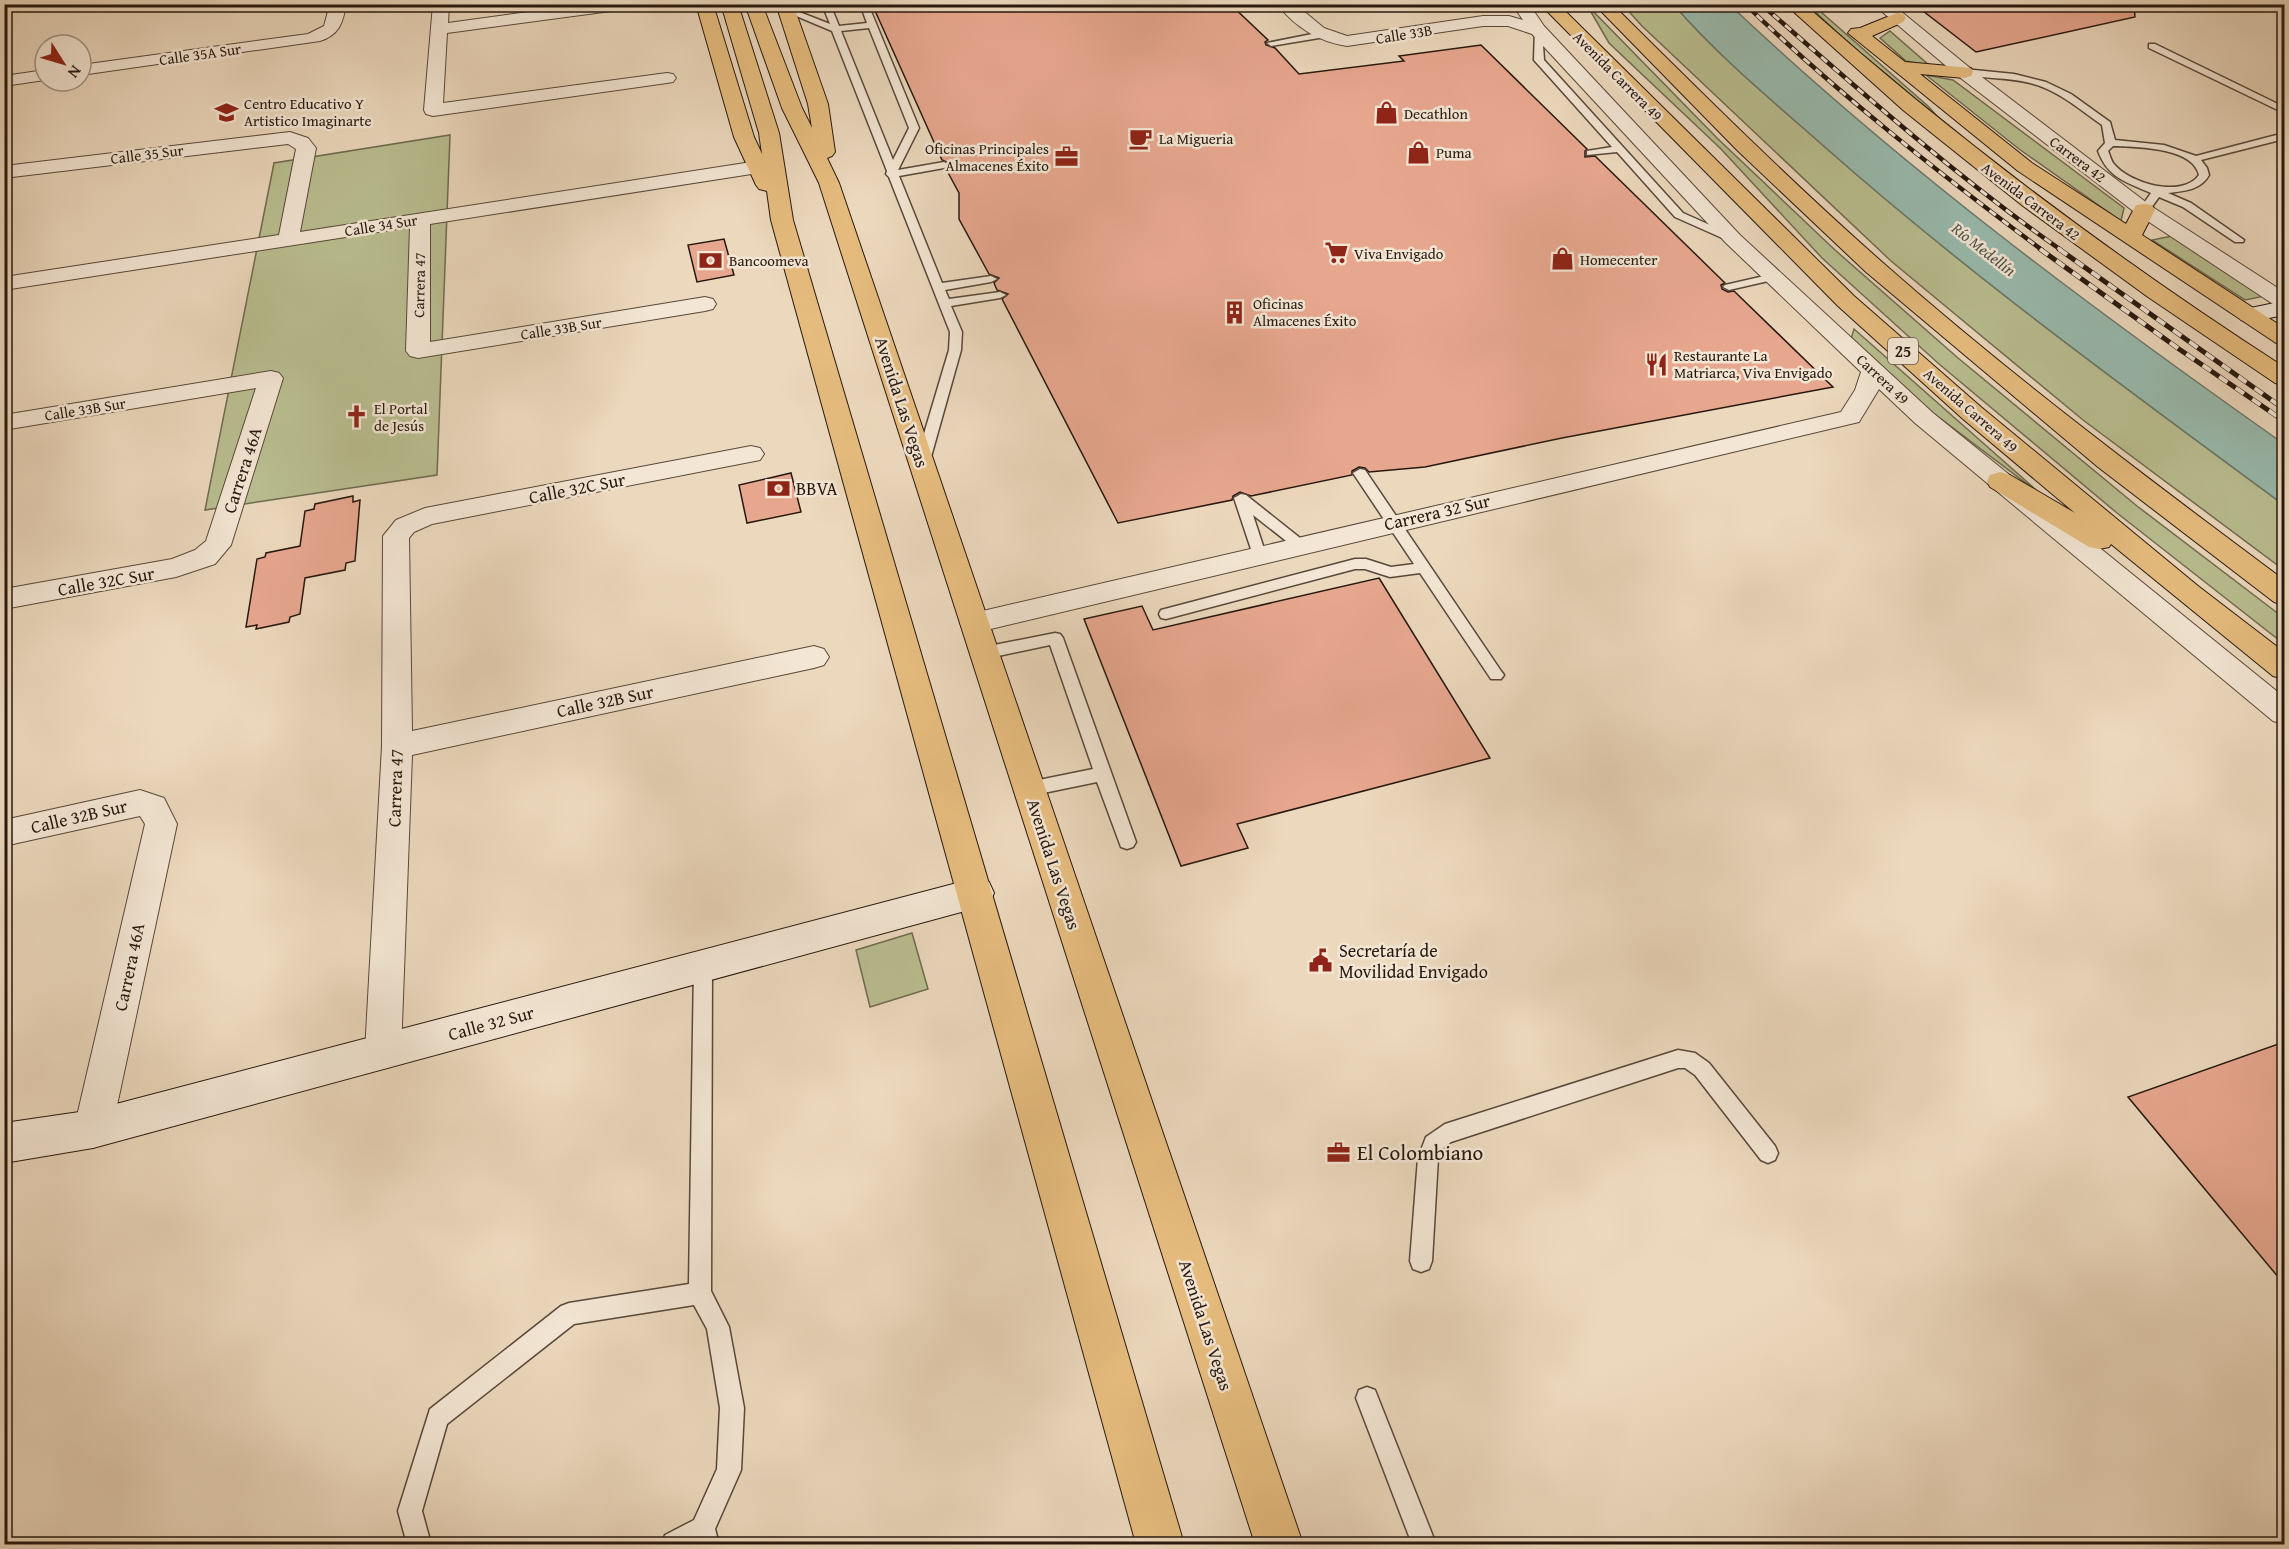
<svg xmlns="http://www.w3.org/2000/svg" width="2289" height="1549" viewBox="0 0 2289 1549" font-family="'Gentium Book Plus',serif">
<rect width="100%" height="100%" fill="#ecd8bd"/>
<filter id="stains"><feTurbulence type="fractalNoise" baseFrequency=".00333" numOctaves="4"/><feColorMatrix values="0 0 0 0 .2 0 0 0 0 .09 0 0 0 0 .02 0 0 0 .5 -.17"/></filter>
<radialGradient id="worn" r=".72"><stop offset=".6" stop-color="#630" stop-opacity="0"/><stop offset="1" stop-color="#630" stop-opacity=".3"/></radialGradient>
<g fill="#b9be90" stroke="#706b50" stroke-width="1.5">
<polygon points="1587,5 1718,139 1835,250 1958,358 2137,506 2284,618 2284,644 2117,513 1939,364 1822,258 1721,149 1609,43"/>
<path d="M1623,5H1674C1719,57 1774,102 1826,148C1971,276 2128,390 2284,505V570L2083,420L1891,261L1642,26Z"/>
<polygon points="1808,5 1813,5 1929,107 1943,123 1857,51"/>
<polygon points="1890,31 1930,66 1906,61 1880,38"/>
<polygon points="1926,75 1953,80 2124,208 2121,221 2019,149"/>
<polygon points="450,135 437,475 205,510 274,163"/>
<polygon points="2172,236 2265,296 2245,300 2152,240"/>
<polygon points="1854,329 2043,496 1912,397 1850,342"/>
<polygon points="912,933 928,989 870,1007 856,950"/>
</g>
<path fill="#99baad" stroke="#6b796e" stroke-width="1.5" d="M1674,5H1730C1901,167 2091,308 2284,444V505C2128,390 1971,276 1826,148C1774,102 1719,57 1674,5Z"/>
<g fill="#e7a78f" stroke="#27180f" stroke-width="1.5">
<polygon points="872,4 1230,4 1268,40 1265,42 1266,45 1275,48 1299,74 1404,61 1399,56 1481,45 1587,149 1585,151 1585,157 1595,156 1725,283 1721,285 1722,289 1728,292 1734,291 1833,387 1562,438 1425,467 1369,472 1365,468 1359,467 1352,471 1352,475 1251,496 1240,492 1233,496 1232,500 1118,523 1002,299 1008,294 997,290 994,283 999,278 989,274 959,219 959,193 946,169 951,164 942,160"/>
<polygon points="1914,4 2134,4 2135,17 1976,52"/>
<polygon points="724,239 734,275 697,282 688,245"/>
<polygon points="791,473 801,512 747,523 739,485"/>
<polygon points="353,496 353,502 360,500 355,561 346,563 345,570 305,578 300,614 290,617 289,622 256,629 257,625 246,627 257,559 265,557 266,553 300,546 305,511 314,509 315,504"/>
<polygon points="1379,578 1490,758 1237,824 1248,848 1181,866 1084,619 1142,606 1153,630"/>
<polygon points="2284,1042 2284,1284 2128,1097"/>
</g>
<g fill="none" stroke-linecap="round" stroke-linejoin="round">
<defs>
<g id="lane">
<path d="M822,4H830L839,26L867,23L860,4H868L919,128L898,170L944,162L949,165L944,168L899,176L942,283L991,276L997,279L991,282L945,290L949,299L1000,292L1006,295L1000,298L951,306L962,332L961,350L929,464L922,468L915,464L949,350L950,332L889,177L886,174L887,171L832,31L782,10L789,8L830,24ZM869,28L909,128L893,160L841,31Z"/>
<polygon points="1535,28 1542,30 1544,60 1683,213 1737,237 1737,241 1729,241 1675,217 1617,152 1587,155 1587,151 1612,147 1534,60"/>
<polygon points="1322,32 1325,33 1325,37 1271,46 1267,43"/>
<polygon points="2149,44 2155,44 2284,107 2284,113 2149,48"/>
<path d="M1964,69L2014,74L2046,82L2071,94L2110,122L2115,140L2164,145L2196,156L2284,133V139L2201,160L2207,168L2209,175C2201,190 2184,191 2168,193L2191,203L2244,240L2243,242H2235L2183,207L2159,197L2148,212H2140L2139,210L2151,193C2126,182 2108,178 2098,151L2105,143L2102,125C2079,109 2058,90 2030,83C2007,77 1984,79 1961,74V70ZM2113,146C2136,147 2193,147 2199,175C2182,199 2129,183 2114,164C2111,161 2110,155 2108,151Z"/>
<polygon points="1773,274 1777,275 1777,279 1729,290 1723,287 1725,285"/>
<polygon points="1360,469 1365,470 1501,671 1504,675 1501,679 1491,679 1420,573 1390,577 1365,569 1355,569 1166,619 1161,618 1159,614 1161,610 1355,559 1366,559 1391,567 1414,564 1353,473"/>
<polygon points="1241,494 1246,495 1305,542 1307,545 1305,548 1295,548 1253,515 1266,555 1259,560 1254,558 1234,498"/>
<polygon points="1055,633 1060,634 1063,638 1136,842 1133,847 1127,849 1121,847 1097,782 1029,796 1023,794 1021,789 1023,784 1029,782 1093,769 1050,645 984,659 979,657 976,653 979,649 984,647"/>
<polygon points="703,958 710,960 712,966 711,1291 729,1327 744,1408 741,1470 715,1529 719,1544 662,1544 665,1535 694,1520 717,1469 720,1408 707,1329 694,1305 574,1324 447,1424 422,1511 431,1544 407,1544 398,1511 430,1409 561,1306 569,1303 689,1284 694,966 696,960"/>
<polygon points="1678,1050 1695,1053 1709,1063 1775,1146 1778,1153 1775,1160 1768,1163 1761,1160 1695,1075 1685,1068 1678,1068 1451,1142 1441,1150 1438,1158 1432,1261 1429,1269 1421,1272 1413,1269 1410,1261 1418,1158 1426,1137 1445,1124"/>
<polygon points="1367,1387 1375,1390 1436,1544 1412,1544 1356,1398 1359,1390"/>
</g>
<g id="street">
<polygon points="4,4 37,4 29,9 4,12"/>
<path d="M330,4H346C343,23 339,35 320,41L81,75V65L308,34L324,26Z"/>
<polygon points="433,4 449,4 448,23 585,4 634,4 626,9 447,33 443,103 667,73 673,74 676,78 673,82 667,83 433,116 426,114 424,110"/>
<path d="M1277,4H1295L1324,28L1347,36L1483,16H1509L1523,20L1512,4H1529L1544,26L1740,235L1933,413L2284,697V724L2273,721L1915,423L1879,389L1859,422L974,633L964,630L960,623L964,616L974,613L1841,412L1855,390L1861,372L1726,243L1532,34L1508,26H1483L1347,46C1319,42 1295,27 1277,4Z"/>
<polygon points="1873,4 1892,4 1970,68 2151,206 2284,292 2284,308 2276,306 2137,214 1958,76"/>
<polygon points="45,70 45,80 4,86 4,76"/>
<polygon points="290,132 308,138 316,148 300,232 758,161 765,163 768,167 765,171 758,173 430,224 430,342 705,297 713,299 716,304 713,309 705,311 418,358 410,356 406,351 410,227 4,290 4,277 279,235 296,149 288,144 4,178 4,166"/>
<polygon points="271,371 279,373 283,378 231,545 215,564 176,577 4,609 4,589 172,559 195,550 206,541 256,388 4,430 4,415"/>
<polygon points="751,446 760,448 764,454 760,460 432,524 414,532 409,538 412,731 814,646 824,649 829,657 824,665 814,668 412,755 401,1052 396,1064 383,1069 370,1064 365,1052 382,746 383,536 396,520 425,508"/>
<polygon points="140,790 164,798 177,824 112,1129 107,1142 93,1148 79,1142 74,1129 145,824 140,816 4,846 4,820"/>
</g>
<g id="secondary">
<polygon points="2284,301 2284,315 2249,322 2241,320 2237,315 2241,310"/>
<polygon points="976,878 989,882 994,893 989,904 976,908 93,1148 4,1163 4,1123 93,1110"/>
</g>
<g id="primary">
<polygon points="696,4 713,4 754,137 762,154 759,133 721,4 738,4 779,133 793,220 1184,1544 1136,1544 771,220 767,191 759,189 756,185 734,137"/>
<polygon points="745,4 762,4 802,108 812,128 808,104 776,4 793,4 828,104 835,152 832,156 827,158 839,183 1303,1544 1255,1544 819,183 782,108"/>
</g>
<g id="highway">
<polygon points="1540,4 1558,4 1854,296 1981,407 2198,586 2284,652 2284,679 2273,676 2111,544 2109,547 2099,549 2089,547 1990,487 1987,481 1990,475 2000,472 2010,475 2075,513 1963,419 1838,306"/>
<path d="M1594,4H1612C1701,92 1789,180 1882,262C2010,375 2147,478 2284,580V605L2274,602L2098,467L1866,272L1737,150Z"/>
<path d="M1785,4H1804C1955,138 2115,258 2284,367V385L2275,383L2148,297L2023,206L1903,110Z"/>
<polygon points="1897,13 1903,14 1906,18 1903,22 1872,36 1905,62 1971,68 1973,72 1971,76 1964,78 1920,74 2032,163 2126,224 2136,205 2144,204 2152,205 2155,210 2142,235 2284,328 2284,345 2276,343 2018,171 1848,33 1851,29 1860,28"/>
</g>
</defs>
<use href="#lane" stroke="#58483a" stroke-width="3"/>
<use href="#street" stroke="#58483a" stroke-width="2"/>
<use href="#secondary" stroke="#27180f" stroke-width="2"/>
<use href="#primary" stroke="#27180f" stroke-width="2"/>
<use href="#highway" stroke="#27180f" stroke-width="2"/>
<use href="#lane" fill="#f3e6d4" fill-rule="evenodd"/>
<use href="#street" fill="#f3e6d4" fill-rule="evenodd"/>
<use href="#secondary" fill="#f3e6d4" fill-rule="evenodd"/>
<use href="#primary" fill="#e6bc7e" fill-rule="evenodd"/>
<use href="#highway" fill="#e6bc7e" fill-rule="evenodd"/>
<defs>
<g id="rail-far1">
<path d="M1745,4C1837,93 1940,174 2042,250"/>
<path d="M1761,4C1859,90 1954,175 2061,250"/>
</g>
<g id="rail">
<polyline points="2040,249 2179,349 2284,421"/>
<polyline points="2059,249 2284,409"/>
</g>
</defs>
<use href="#rail-far1" stroke="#27180f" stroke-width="4.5"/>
<use href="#rail" stroke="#27180f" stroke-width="5"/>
<use href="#rail-far1" stroke="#f3e6d4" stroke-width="3" stroke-dasharray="8" stroke-linecap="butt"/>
<use href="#rail" stroke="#f3e6d4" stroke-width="4" stroke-dasharray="10" stroke-linecap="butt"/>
</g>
<defs>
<symbol id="school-bare" viewBox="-9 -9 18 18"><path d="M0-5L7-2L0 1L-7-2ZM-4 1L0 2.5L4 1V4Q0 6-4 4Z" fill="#8f2418" stroke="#f3e6d4" stroke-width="2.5" paint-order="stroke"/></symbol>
<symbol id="shop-bare" viewBox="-9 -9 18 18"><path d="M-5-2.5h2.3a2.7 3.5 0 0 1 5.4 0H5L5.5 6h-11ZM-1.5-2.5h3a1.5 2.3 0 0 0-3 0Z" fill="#8f2418" stroke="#f3e6d4" stroke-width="2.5" paint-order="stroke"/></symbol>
<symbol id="cafe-bare" viewBox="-9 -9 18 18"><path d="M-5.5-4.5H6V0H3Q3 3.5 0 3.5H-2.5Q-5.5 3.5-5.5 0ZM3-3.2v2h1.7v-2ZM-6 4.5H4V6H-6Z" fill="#8f2418" stroke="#f3e6d4" stroke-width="2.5" paint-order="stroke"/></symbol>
<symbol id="office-bare" viewBox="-9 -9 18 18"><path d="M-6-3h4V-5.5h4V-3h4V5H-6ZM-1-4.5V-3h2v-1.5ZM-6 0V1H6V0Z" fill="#8f2418" stroke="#f3e6d4" stroke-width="2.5" paint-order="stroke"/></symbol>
<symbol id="supermarket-bare" viewBox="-9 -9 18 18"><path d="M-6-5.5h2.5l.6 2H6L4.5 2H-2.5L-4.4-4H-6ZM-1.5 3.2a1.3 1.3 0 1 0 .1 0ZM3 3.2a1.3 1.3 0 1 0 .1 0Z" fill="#8f2418" stroke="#f3e6d4" stroke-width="2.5" paint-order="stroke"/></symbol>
<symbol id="bank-bare" viewBox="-9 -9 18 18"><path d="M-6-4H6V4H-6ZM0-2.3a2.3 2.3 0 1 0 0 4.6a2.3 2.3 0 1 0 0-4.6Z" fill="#8f2418" stroke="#f3e6d4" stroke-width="2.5" paint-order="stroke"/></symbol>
<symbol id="building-bare" viewBox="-9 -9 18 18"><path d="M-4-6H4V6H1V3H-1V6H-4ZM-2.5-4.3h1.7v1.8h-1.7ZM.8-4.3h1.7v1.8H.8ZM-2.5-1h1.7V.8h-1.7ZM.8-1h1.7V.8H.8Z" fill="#8f2418" stroke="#f3e6d4" stroke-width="2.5" paint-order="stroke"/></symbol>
<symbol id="restaurant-bare" viewBox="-9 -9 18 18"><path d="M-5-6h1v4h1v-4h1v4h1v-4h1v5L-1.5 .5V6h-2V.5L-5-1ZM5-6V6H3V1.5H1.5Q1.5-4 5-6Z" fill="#8f2418" stroke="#f3e6d4" stroke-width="2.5" paint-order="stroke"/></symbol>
<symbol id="church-bare" viewBox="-9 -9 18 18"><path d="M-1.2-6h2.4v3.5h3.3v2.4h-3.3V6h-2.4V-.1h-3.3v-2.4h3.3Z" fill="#8f2418" stroke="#f3e6d4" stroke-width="2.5" paint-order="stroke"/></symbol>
<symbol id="civic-bare" viewBox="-9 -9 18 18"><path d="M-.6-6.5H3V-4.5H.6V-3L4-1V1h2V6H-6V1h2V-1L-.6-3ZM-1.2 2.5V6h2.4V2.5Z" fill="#8f2418" stroke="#f3e6d4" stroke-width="2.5" paint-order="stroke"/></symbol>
</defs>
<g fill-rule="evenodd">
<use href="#school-bare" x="210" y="96" width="33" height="33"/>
<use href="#shop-bare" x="1370" y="96" width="33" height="33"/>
<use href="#cafe-bare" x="1124" y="122" width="33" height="33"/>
<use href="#shop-bare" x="1402" y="136" width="33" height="33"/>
<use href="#office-bare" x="1050" y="140" width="33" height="33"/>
<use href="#supermarket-bare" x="1320" y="236" width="33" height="33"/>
<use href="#shop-bare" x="1546" y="242" width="33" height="33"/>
<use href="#bank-bare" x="694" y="244" width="33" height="33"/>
<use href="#building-bare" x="1218" y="296" width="33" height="33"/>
<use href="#restaurant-bare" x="1640" y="348" width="33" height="33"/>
<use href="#church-bare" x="340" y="400" width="33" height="33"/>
<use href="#bank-bare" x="762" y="472" width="33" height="33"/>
<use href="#civic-bare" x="1304" y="944" width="33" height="33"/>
<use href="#office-bare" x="1322" y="1136" width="33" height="33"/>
</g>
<g text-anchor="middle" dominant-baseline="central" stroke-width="5" stroke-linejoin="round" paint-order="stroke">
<g font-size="15" fill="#27180f" stroke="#f3e6d4">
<text transform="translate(1404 34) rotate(-9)">Calle 33B</text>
<text transform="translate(200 54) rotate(-8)">Calle 35A Sur</text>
<text transform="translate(1618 76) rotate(45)">Avenida Carrera 49</text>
<text transform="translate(147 154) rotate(-7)">Calle 35 Sur</text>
<text transform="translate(2078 159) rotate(37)">Carrera 42</text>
<text transform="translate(2031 201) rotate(37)">Avenida Carrera 42</text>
<text transform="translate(381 225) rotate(-9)">Calle 34 Sur</text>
<text transform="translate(419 285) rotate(-89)">Carrera 47</text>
<text transform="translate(561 328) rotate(-9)">Calle 33B Sur</text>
<text transform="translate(1883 379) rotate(43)">Carrera 49</text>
<text transform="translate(85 409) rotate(-9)">Calle 33B Sur</text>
<text transform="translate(1971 410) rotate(41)">Avenida Carrera 49</text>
</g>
<g font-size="15" fill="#27180f" stroke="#f3e6d4" text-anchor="start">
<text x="244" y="103">Centro Educativo Y<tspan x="244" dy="17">Artistico Imaginarte</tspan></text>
<text x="1404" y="113">Decathlon</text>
<text x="1159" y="138">La Migueria</text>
<text x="1049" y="148" text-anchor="end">Oficinas Principales<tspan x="1049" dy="17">Almacenes Éxito</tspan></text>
<text x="1436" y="152">Puma</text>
<text x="1354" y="253">Viva Envigado</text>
<text x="1580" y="259">Homecenter</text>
<text x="729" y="260">Bancoomeva</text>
<text x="1253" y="303">Oficinas<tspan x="1253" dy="17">Almacenes Éxito</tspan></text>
<text x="1674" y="355">Restaurante La<tspan x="1674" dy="17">Matriarca, Viva Envigado</tspan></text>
<text x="374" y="408">El Portal<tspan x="374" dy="17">de Jesús</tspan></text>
</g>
<g font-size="16" font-style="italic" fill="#4f5146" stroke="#f3e6d4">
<text transform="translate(1984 249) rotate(38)">Río Medellín</text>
</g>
<rect fill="#f3e6d4" stroke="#64564a" stroke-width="1.5" x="1888" y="338" width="30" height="26" rx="4.5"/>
<g font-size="16" font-weight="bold" fill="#27180f">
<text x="1903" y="351">25</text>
</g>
<g font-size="18" fill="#27180f" stroke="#f3e6d4">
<text transform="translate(902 402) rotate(72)">Avenida Las Vegas</text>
<text transform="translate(242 470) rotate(-72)">Carrera 46A</text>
<text transform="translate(577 488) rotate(-11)">Calle 32C Sur</text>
<text transform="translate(1437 512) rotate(-13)">Carrera 32 Sur</text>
<text transform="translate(106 581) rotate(-10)">Calle 32C Sur</text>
<text transform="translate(605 701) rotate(-12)">Calle 32B Sur</text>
<text transform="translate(395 788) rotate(-88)">Carrera 47</text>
<text transform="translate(79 816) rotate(-13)">Calle 32B Sur</text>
<text transform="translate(1054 864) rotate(72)">Avenida Las Vegas</text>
<text transform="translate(129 967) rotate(-78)">Carrera 46A</text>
<text transform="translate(491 1023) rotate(-15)">Calle 32 Sur</text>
<text transform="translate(1206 1325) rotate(72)">Avenida Las Vegas</text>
</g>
<g font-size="18" fill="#27180f" stroke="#f3e6d4" text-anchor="start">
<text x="796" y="488">BBVA</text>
<text x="1339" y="950">Secretaría de<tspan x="1339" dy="21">Movilidad Envigado</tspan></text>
</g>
<g font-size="21" fill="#27180f" stroke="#f3e6d4" text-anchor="start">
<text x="1357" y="1152">El Colombiano</text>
</g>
</g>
<rect width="2289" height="1549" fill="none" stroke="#ecd8bd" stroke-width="24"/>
<rect x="6" y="6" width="2277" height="1537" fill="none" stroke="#27180f" stroke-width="3"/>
<rect x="12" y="12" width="2265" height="1525" fill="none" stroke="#27180f" stroke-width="1.5"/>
<g transform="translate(63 63) rotate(127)"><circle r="28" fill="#f3e6d4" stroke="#a19485" stroke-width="1.5"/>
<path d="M0-4.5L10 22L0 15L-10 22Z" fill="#8f2418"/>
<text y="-9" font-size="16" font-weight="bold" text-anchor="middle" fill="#27180f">N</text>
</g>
<rect width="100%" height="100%" filter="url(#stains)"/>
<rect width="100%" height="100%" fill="url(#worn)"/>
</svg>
